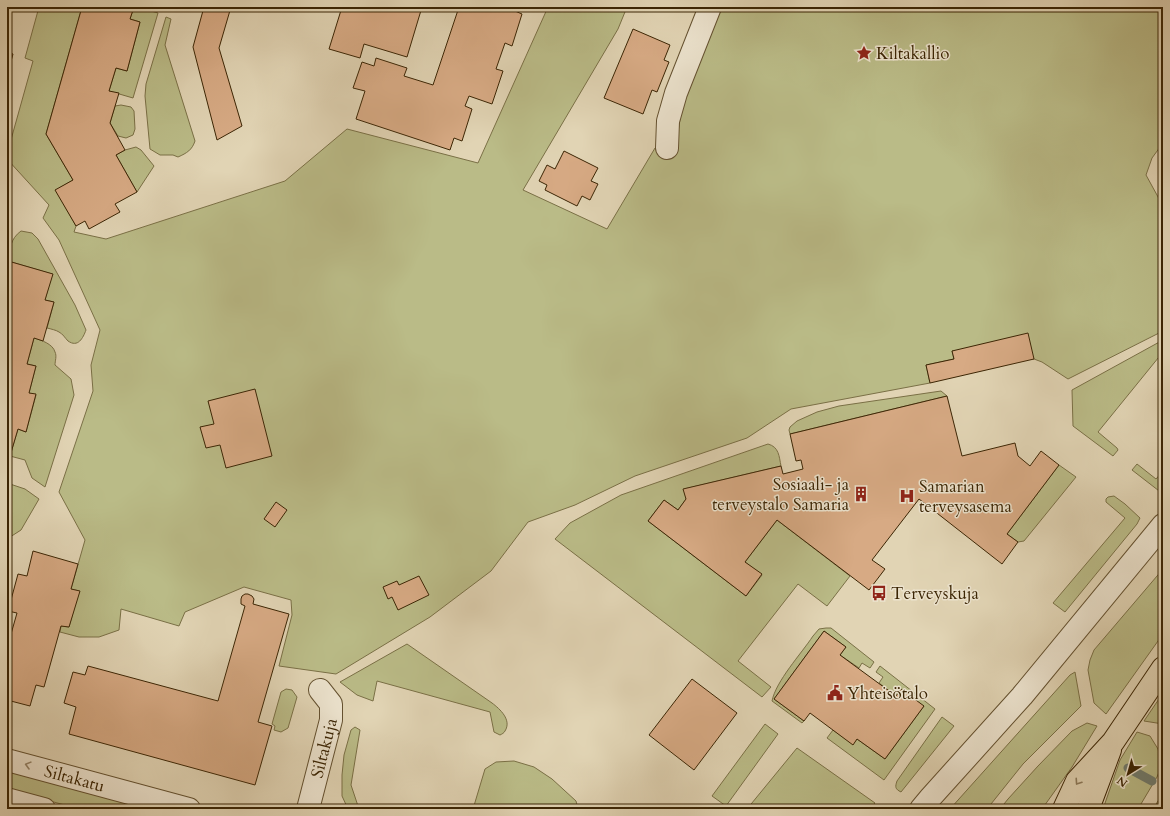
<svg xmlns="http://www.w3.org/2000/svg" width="1170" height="816" viewBox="0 0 1170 816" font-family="Cardo,serif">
<rect width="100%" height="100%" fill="#e1d4b4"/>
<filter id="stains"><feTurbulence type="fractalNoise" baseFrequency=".005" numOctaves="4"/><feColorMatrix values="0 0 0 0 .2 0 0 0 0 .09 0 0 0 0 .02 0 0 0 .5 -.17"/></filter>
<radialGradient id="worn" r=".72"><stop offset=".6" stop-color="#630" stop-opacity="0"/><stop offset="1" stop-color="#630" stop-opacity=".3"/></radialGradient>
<g fill="#babb87" stroke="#7a7046">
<polygon points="39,7 82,7 46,134 73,180 56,190 76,226 74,232 106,239 285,181 347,129 478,163 548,7 627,7 618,29 523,190 607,229 655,148 675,152 682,106 721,7 1163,7 1163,143 1152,158 1146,175 1163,206 1163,261 1161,264 1163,271 1163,331 1068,379 1042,362 1034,359 952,351 954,359 926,365 930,383 791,409 747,438 635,476 575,505 528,522 491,571 430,617 336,674 279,666 292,615 291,600 244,587 185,612 179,626 121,609 119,630 99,637 79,637 60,632 61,626 69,627 79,591 71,589 85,540 59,492 93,391 91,365 100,330 59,240 43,218 49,205 7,159 7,154 33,61 25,58"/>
<polygon points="134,7 138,7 158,13 133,98 109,91 116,68 127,71 140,22 130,19"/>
<path d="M166,17L171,19L165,45L195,141C192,150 187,153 178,157L173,155H160L150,149L145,96L146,84Z"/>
<polygon points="121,105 131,107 134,111 135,129 133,135 126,138 118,136 110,123 115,106"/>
<polygon points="136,147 141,150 154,166 137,192 116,155 125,150"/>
<path d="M21,231L32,233L38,239L75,305L86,330C83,338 78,348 68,341C65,338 63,334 59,332C56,330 51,329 47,328L54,302L45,300L52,274L8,261C10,249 10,239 21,231Z"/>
<path d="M34,338C41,340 53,344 55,352C57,356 55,361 55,365L71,379L74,395L45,487L32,478L25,460L10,456L18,429L26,432L36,395L29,393L36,366L27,364Z"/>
<polygon points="1163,340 1163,352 1098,432 1117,448 1118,450 1113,456 1073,426 1072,390"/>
<polygon points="941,391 947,396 790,434 789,430 790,427 797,421 817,412 839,406"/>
<path d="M768,444C779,447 779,456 781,466L684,489L686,499L678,510L664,500L648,521L746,596L762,575L745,562L777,520L850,576L827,606L798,584L738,661L771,687L762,697L555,539L570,523L621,495Z"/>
<polygon points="1137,464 1156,479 1163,471 1163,494 1132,470"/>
<polygon points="1059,465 1076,477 1024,541 1018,542 1007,534"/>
<polygon points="7,483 25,489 39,499 21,530 7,539"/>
<polygon points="1114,496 1125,504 1140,518 1137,524 1065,612 1053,603 1125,518 1106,502 1106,499 1108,497"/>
<polygon points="1163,569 1163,634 1106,714 1094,703 1088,670 1090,660 1094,650"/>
<path d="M826,628H831L874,662L870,668L862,663L859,668L840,655L846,647L824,631L774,699L804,721L802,723L772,701C776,681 801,654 813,636L819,629Z"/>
<path d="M407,644L492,703C500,709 512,720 505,731C504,733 502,734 500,735L494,732L490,712L377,681L373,701L357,695L340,682Z"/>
<polygon points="880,666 935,709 884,780 827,738 833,730 853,744 857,739 885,759 924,706 896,696 879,683 883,677 876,672"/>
<polygon points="1075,672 1081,706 1023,764 987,809 950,809 1070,675"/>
<polygon points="286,689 292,690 297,697 288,728 281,732 274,730 275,726 272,724 281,692"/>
<polygon points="1163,693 1163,724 1144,721"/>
<path d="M942,717L954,726L901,792C895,789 895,787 897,781Z"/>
<polygon points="1087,723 1097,726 1072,767 1042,809 1000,809 1008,799 1038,766 1072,731"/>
<polygon points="765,724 778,734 726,806 712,796"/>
<polygon points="355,727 360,730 351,785 359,809 348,809 342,796 342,775 344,755 351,730"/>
<polygon points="1137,732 1150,736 1158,749 1162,765 1157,777 1138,809 1103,809 1120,760"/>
<polygon points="797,748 875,803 870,809 747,809"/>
<polygon points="514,761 534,767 552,779 576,801 578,809 473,809 485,769 496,762"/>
<polygon points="7,768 155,809 79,809 7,789"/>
<polygon points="1163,793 1163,809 1153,809"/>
</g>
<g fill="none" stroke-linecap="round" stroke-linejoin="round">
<polyline stroke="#727d6f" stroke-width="9" points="1128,768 1152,781"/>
</g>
<g fill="#d7aa84" stroke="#3b2504">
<polygon points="82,7 134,7 130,19 140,22 127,71 116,68 109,91 119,93 110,123 125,150 116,155 137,192 115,204 120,212 89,229 85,221 76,226 55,190 73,180 46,134"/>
<polygon points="204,7 231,7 219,48 242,126 217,140 193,47"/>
<polygon points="342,7 422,7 407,57 364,44 360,58 329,49"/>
<polygon points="459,7 516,7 515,11 522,14 512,46 505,43 496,69 503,71 492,104 469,96 465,106 472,109 462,141 454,138 450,150 356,119 365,91 353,88 362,62 374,66 376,58 407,68 404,76 433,85"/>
<polygon points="633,29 670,45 664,60 669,62 657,92 652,90 643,114 604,98"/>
<polygon points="7,52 13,54 7,76"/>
<polygon points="564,151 598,168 591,181 598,184 590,200 582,196 577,206 545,190 547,185 539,181 547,165 555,169"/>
<polygon points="8,261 53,274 45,300 54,302 43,341 34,338 27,364 36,366 29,393 36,394 26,432 18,429 10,456 7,455"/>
<polygon points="1028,333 1034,359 930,383 926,365 954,359 952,351"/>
<polygon points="255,389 272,456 226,468 220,445 206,448 200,427 214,424 208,401"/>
<polygon points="947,396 962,456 1015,443 1018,456 1030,466 1041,451 1059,465 1007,534 1018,542 1002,564 919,499 872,560 885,569 869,590 777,520 745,562 762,574 746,596 648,521 664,500 678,510 686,499 683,489 781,466 783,474 803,469 801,460 796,461 790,434"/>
<polygon points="276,502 287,510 275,527 264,519"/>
<polygon points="33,551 78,564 71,589 80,591 69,627 61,626 44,687 36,685 30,706 7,700 7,648 17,613 8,611 18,574 27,576"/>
<polygon points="419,576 429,595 398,610 392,597 388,599 383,587 397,581 399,585"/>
<polygon points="245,594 248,594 252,596 254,599 253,604 289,614 258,722 272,726 255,785 69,734 76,707 64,703 73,672 85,675 88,666 218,701 245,606 241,604 241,599 242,596"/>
<polygon points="824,631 846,647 840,655 896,696 901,689 924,706 885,759 857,739 853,745 810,713 804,721 774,699"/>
<polygon points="692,679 737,713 694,770 649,735"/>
</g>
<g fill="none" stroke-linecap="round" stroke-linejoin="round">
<defs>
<g id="minor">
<polyline points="667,148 668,121 676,93 710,7"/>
<path id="s1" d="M7,760L189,809"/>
<polyline points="7,799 44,809"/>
<path id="s2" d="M308,809L331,720V704L320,690"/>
<polyline points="921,809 931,797 1022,696 1163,525"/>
</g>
<g id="major">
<polyline points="1064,809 1077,781 1113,742 1163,668"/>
<polyline points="1088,809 1110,750"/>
</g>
</defs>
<use href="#minor" stroke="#645130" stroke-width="24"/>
<use href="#major" stroke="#3b2504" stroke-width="24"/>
<use href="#minor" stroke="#ece3ce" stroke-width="22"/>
<use href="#major" stroke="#e1d4b4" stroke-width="22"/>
</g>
<defs><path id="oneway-chevron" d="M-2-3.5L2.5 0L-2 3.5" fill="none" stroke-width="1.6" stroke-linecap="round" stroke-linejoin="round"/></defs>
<use stroke="#948469" href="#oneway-chevron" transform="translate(28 765) rotate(-165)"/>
<use stroke="#8e7c5c" href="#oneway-chevron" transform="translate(1078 782) rotate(124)"/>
<defs>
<symbol id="sight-bare" viewBox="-9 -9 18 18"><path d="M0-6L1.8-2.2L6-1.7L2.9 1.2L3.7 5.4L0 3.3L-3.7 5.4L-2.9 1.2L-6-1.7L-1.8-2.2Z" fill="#8f2418" stroke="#ece3ce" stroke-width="2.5" paint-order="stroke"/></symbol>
<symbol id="building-bare" viewBox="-9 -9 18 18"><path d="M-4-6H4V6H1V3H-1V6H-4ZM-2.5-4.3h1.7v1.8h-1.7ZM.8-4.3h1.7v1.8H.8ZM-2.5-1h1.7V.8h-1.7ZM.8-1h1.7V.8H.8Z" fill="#8f2418" stroke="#ece3ce" stroke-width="2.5" paint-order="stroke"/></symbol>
<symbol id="hospital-bare" viewBox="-9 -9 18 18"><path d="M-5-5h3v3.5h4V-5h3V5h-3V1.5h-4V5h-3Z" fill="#8f2418" stroke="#ece3ce" stroke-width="2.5" paint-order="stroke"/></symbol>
<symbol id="bus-bare" viewBox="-9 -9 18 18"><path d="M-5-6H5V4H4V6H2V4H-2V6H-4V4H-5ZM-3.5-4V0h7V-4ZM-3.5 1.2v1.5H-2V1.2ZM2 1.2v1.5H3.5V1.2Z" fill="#8f2418" stroke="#ece3ce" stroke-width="2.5" paint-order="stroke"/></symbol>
<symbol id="civic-bare" viewBox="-9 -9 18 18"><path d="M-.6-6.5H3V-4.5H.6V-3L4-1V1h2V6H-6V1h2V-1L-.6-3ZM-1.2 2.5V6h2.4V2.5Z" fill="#8f2418" stroke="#ece3ce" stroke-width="2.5" paint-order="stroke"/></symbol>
</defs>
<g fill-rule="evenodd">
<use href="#sight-bare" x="853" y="42" width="22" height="22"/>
<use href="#building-bare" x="850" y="483" width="22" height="22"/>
<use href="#hospital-bare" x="896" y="485" width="22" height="22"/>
<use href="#bus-bare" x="868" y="582" width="22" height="22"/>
<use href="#civic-bare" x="824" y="682" width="22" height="22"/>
</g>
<g text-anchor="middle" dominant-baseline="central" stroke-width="3" stroke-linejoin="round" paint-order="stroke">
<g font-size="17" fill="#3b2504" stroke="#ece3ce" text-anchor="start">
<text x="876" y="53">Kiltakallio</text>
<text x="849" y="484" text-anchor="end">Sosiaali- ja<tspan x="849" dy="20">terveystalo Samaria</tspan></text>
<text x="919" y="486">Samarian<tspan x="919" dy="20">terveysasema</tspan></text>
<text x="891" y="593">Terveyskuja</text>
<text x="847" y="693">Yhteisötalo</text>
</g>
<g font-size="17" fill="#3b2504" stroke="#ece3ce">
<text stroke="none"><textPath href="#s2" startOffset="63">Siltakuja</textPath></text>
<text stroke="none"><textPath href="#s1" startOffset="70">Siltakatu</textPath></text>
</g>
</g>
<rect width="1170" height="816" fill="none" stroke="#e1d4b4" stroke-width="24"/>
<rect x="8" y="8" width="1154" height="800" fill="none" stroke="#3b2504" stroke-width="2"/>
<rect x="12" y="12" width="1146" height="792" fill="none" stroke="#3b2504"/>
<g transform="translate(1128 774) rotate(217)" stroke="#ece3ce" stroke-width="3" paint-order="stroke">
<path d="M0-3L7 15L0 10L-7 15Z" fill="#3b2504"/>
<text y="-6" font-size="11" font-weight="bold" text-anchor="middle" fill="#3b2504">N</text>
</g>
<rect width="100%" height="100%" filter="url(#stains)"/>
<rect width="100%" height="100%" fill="url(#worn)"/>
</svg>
